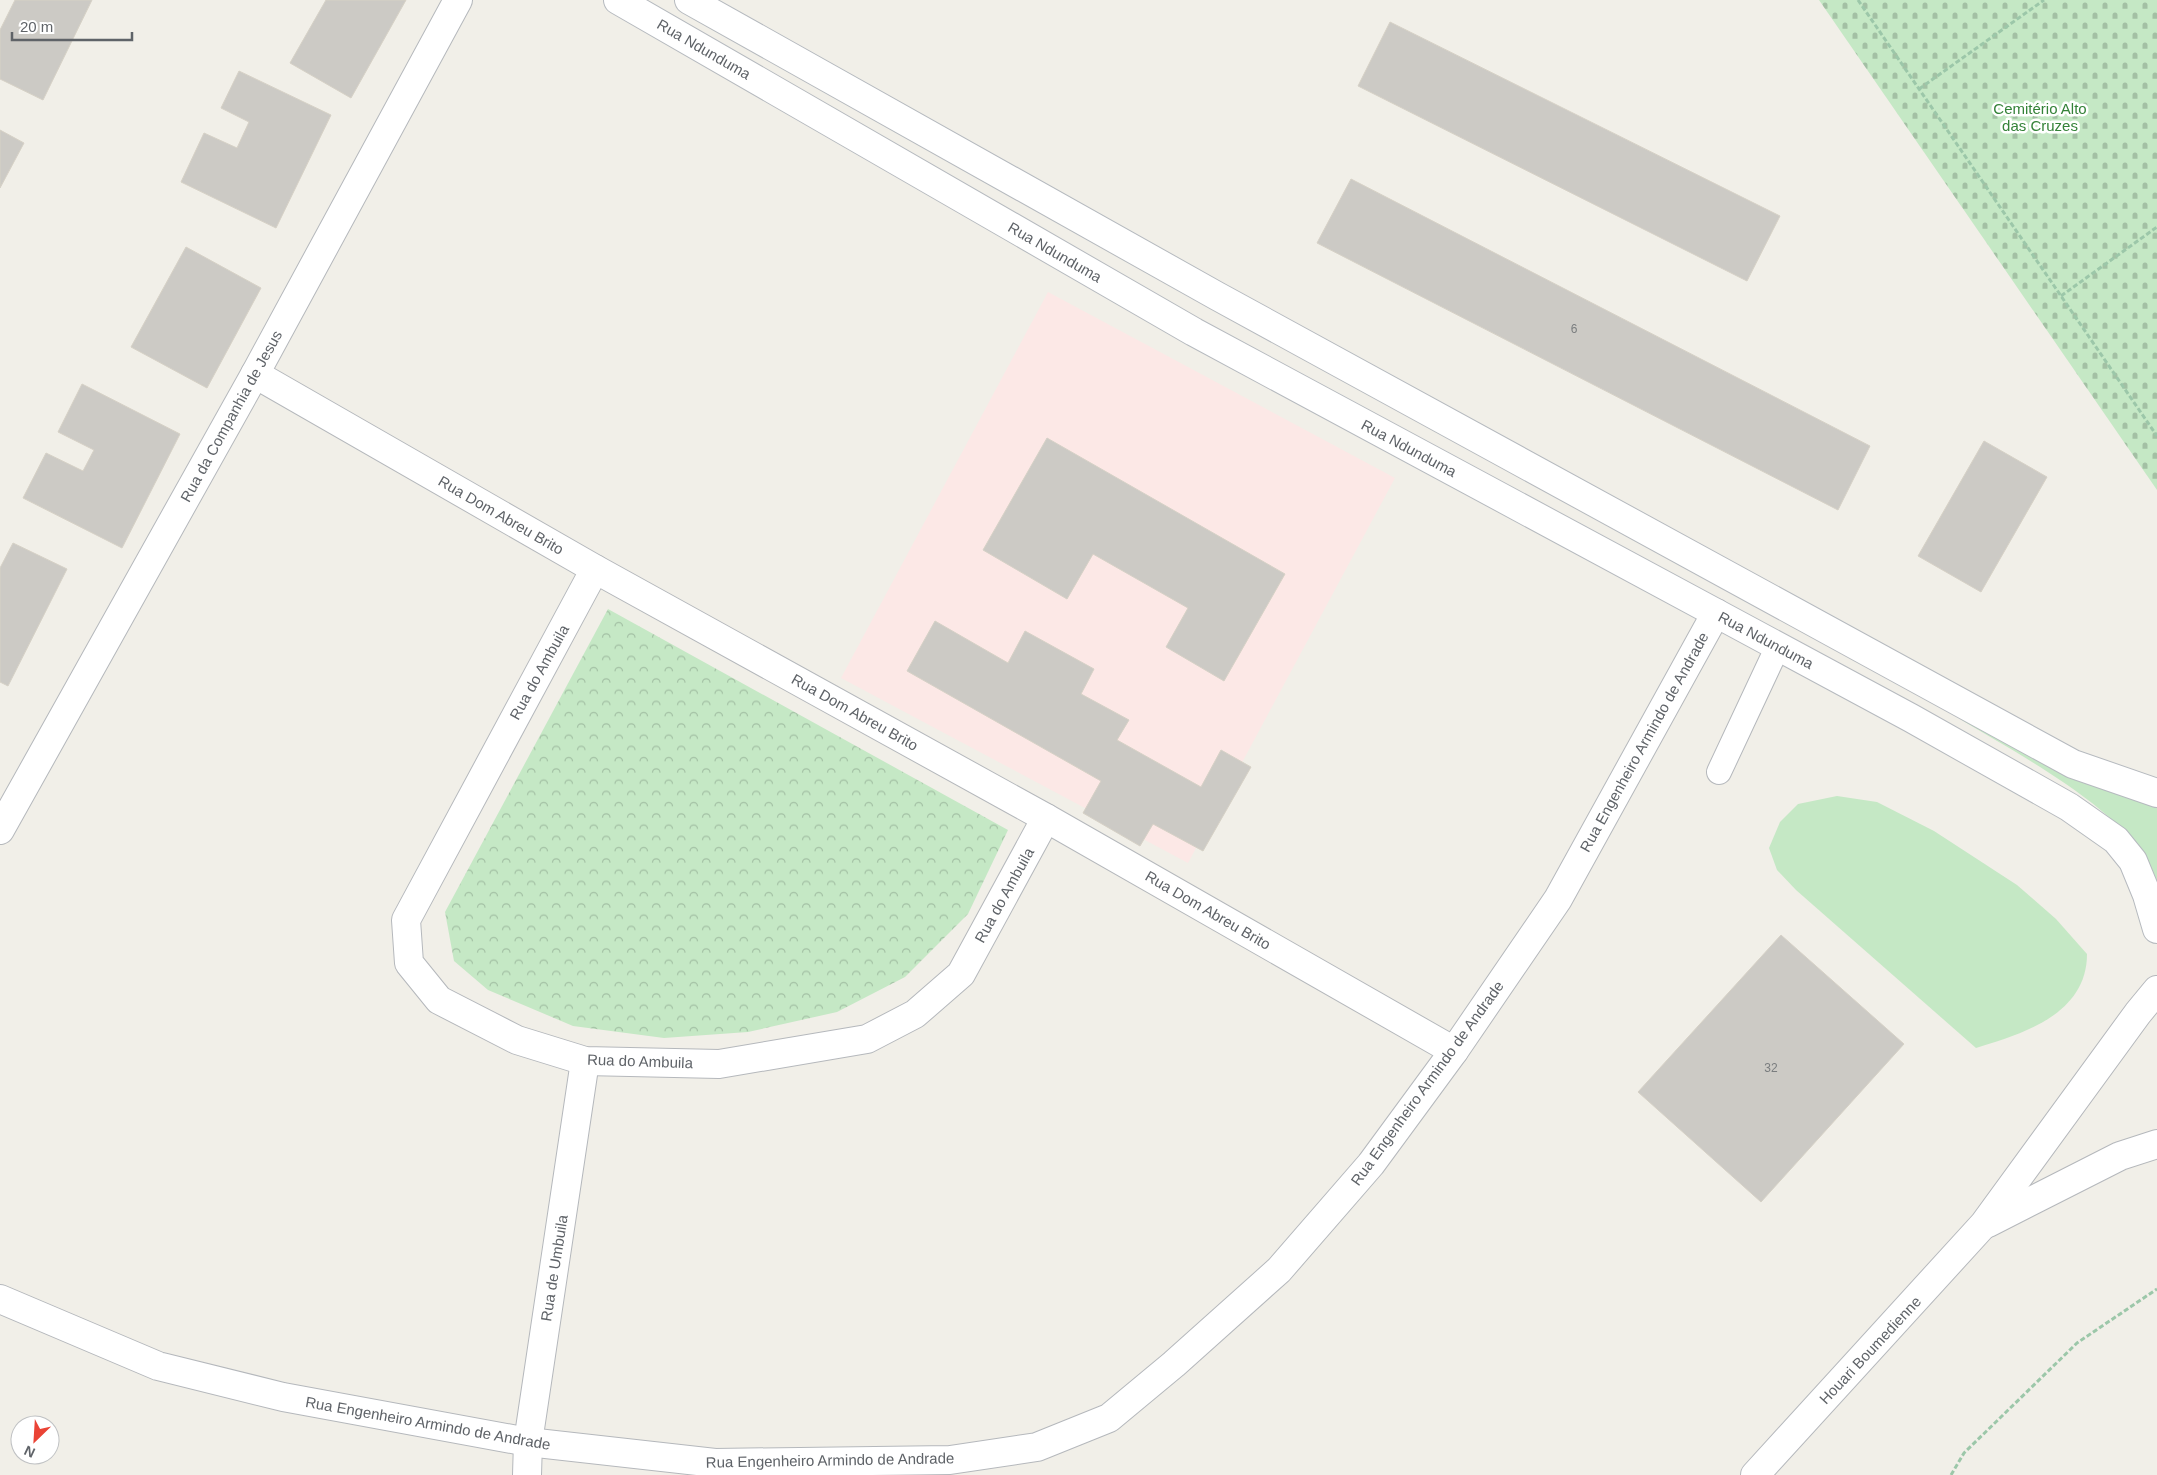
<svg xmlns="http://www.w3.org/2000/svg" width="2157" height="1475" viewBox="0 0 2157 1475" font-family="Helvetica,sans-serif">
<defs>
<pattern id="cemetery-stones" width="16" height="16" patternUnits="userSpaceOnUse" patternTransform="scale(1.25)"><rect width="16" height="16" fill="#c5e8c5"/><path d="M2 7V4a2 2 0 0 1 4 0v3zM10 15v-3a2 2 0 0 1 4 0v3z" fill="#a3c0a4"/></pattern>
<pattern id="park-crowns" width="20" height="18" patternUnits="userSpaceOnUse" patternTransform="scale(1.25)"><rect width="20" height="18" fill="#c5e8c5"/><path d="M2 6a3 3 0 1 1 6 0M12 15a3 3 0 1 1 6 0" fill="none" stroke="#a3c0a4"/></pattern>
</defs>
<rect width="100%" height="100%" fill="#f1efe8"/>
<polygon fill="#fce8e6" points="1048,292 1395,478 1188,863 841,678"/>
<g fill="#c5e8c5">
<path d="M1960,719L2157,805V884C2155,878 2153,869 2149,863C2115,805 2018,754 1960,719Z"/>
<path d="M1837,796L1877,802L1934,831L2017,885L2056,919L2087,954C2087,1014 2023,1034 1976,1048L1796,890L1777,870L1769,848L1780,822L1798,804Z"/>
</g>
<polygon fill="url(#cemetery-stones)" points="1819,0 2157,0 2157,490"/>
<polygon fill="url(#park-crowns)" points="608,609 1008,830 968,914 905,977 837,1012 748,1032 664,1038 573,1026 488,990 454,961 445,912"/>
<g fill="#cccac5" stroke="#d6d1c6">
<polygon points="15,0 92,0 43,100 0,79 0,30"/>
<polygon points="326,0 406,0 351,98 290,63"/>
<polygon points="1390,22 1780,216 1747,281 1358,86"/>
<polygon points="239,71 331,115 276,228 181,182 204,133 237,148 249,122 221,108"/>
<polygon points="0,130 24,143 0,188"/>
<polygon points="1351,179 1870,446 1838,510 1317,243"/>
<polygon points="186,247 261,288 207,388 131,347"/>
<polygon points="82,384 180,434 122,548 23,498 46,453 83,471 94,450 58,432"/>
<polygon points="1047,438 1285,574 1224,681 1166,647 1188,608 1093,554 1067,599 983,550"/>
<polygon points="1984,441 2047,477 1981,592 1918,556"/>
<polygon points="13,543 67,569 8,686 0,682 0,568"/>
<polygon points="935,621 1008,663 1025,631 1094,669 1081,694 1129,720 1117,740 1201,787 1221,750 1251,767 1203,851 1153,824 1140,846 1083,813 1101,781 907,671"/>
<polygon points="1781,935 1904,1044 1761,1202 1638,1092"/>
</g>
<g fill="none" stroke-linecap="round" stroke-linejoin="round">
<defs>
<polyline id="service" points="1719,772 1778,646"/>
<g id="minor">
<polyline points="255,374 595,569 1046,818 1454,1051"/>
<polyline points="595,569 406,920 409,963 439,1000 517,1040 585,1061 719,1064 867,1039 915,1014 961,974 1046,818"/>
<polyline points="0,830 255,374 458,0"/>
<polyline points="0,1299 158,1366 283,1397 528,1442 715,1463 950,1460 1037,1447 1109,1418 1174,1364 1279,1270 1371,1164 1454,1051 1558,899 1716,613"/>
<polyline points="527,1475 528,1442 585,1061"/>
</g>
<g id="tertiary">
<polyline points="1988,1223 2120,1156 2157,1144"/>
<polyline points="1755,1475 1984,1224 2138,1013 2157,990"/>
</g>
<g id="secondary">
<polyline points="618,0 1194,332 1911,718 2069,807 2116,840 2133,861 2147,895 2157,929"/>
<polyline points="689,0 1217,296 2073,764 2157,793"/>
</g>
</defs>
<use href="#service" stroke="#b5b8bc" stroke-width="26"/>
<use href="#minor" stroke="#b5b8bc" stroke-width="30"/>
<use href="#tertiary" stroke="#b5b8bc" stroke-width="30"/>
<use href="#secondary" stroke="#b6babf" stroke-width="30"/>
<g stroke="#9cc7a9" stroke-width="3" stroke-dasharray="5 2.5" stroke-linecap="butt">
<polyline points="1858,0 2157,436"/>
<polyline points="1919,89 2044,0"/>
<polyline points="2061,296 2157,227"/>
<polyline points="1951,1475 1964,1453 2077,1343 2157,1289"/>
</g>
<use href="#service" stroke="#fff" stroke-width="24"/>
<use href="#minor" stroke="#fff" stroke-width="28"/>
<use href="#tertiary" stroke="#fff" stroke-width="28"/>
<use href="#secondary" stroke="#fff" stroke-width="28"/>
</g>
<g text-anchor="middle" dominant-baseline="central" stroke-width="5" stroke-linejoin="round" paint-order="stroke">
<g font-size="12" fill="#7a7d7f">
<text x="1574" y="329">6</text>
<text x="1771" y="1068">32</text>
</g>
<g font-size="15" fill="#5f6368" stroke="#fff">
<text transform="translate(704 49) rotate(30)">Rua Ndunduma</text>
<text transform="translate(1055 252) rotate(30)">Rua Ndunduma</text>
<text transform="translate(231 416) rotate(-61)">Rua da Companhia de Jesus</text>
<text transform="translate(1409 448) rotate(28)">Rua Ndunduma</text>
<text transform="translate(501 515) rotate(30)">Rua Dom Abreu Brito</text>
<text transform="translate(1766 640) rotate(28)">Rua Ndunduma</text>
<text transform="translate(539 672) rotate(-61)">Rua do Ambuila</text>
<text transform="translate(855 712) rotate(29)">Rua Dom Abreu Brito</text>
<text transform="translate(1644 742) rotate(-61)">Rua Engenheiro Armindo de Andrade</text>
<text transform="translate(1004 895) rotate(-61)">Rua do Ambuila</text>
<text transform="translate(1208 910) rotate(30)">Rua Dom Abreu Brito</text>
<text transform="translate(640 1061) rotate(2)">Rua do Ambuila</text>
<text transform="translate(1427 1083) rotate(-54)">Rua Engenheiro Armindo de Andrade</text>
<text transform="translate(554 1268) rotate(-81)">Rua de Umbuila</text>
<text transform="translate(1870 1350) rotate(-47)">Houari Boumedienne</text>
<text transform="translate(428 1423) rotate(10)">Rua Engenheiro Armindo de Andrade</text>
<text transform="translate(830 1460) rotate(-1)">Rua Engenheiro Armindo de Andrade</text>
</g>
<g font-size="15" fill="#348238" stroke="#fff">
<text x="2040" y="108">Cemitério Alto<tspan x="2040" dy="17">das Cruzes</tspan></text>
</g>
</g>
<g transform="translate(35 1440) rotate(205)"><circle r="24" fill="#ffffff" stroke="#bfc1c3"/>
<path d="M0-4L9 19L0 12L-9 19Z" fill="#ea4335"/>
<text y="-8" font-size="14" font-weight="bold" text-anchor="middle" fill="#5f6368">N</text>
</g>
<path d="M12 32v8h120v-8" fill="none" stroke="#5f6368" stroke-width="2.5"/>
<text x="20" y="32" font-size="15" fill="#5f6368" stroke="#ffffff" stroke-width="4" paint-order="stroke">20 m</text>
</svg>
